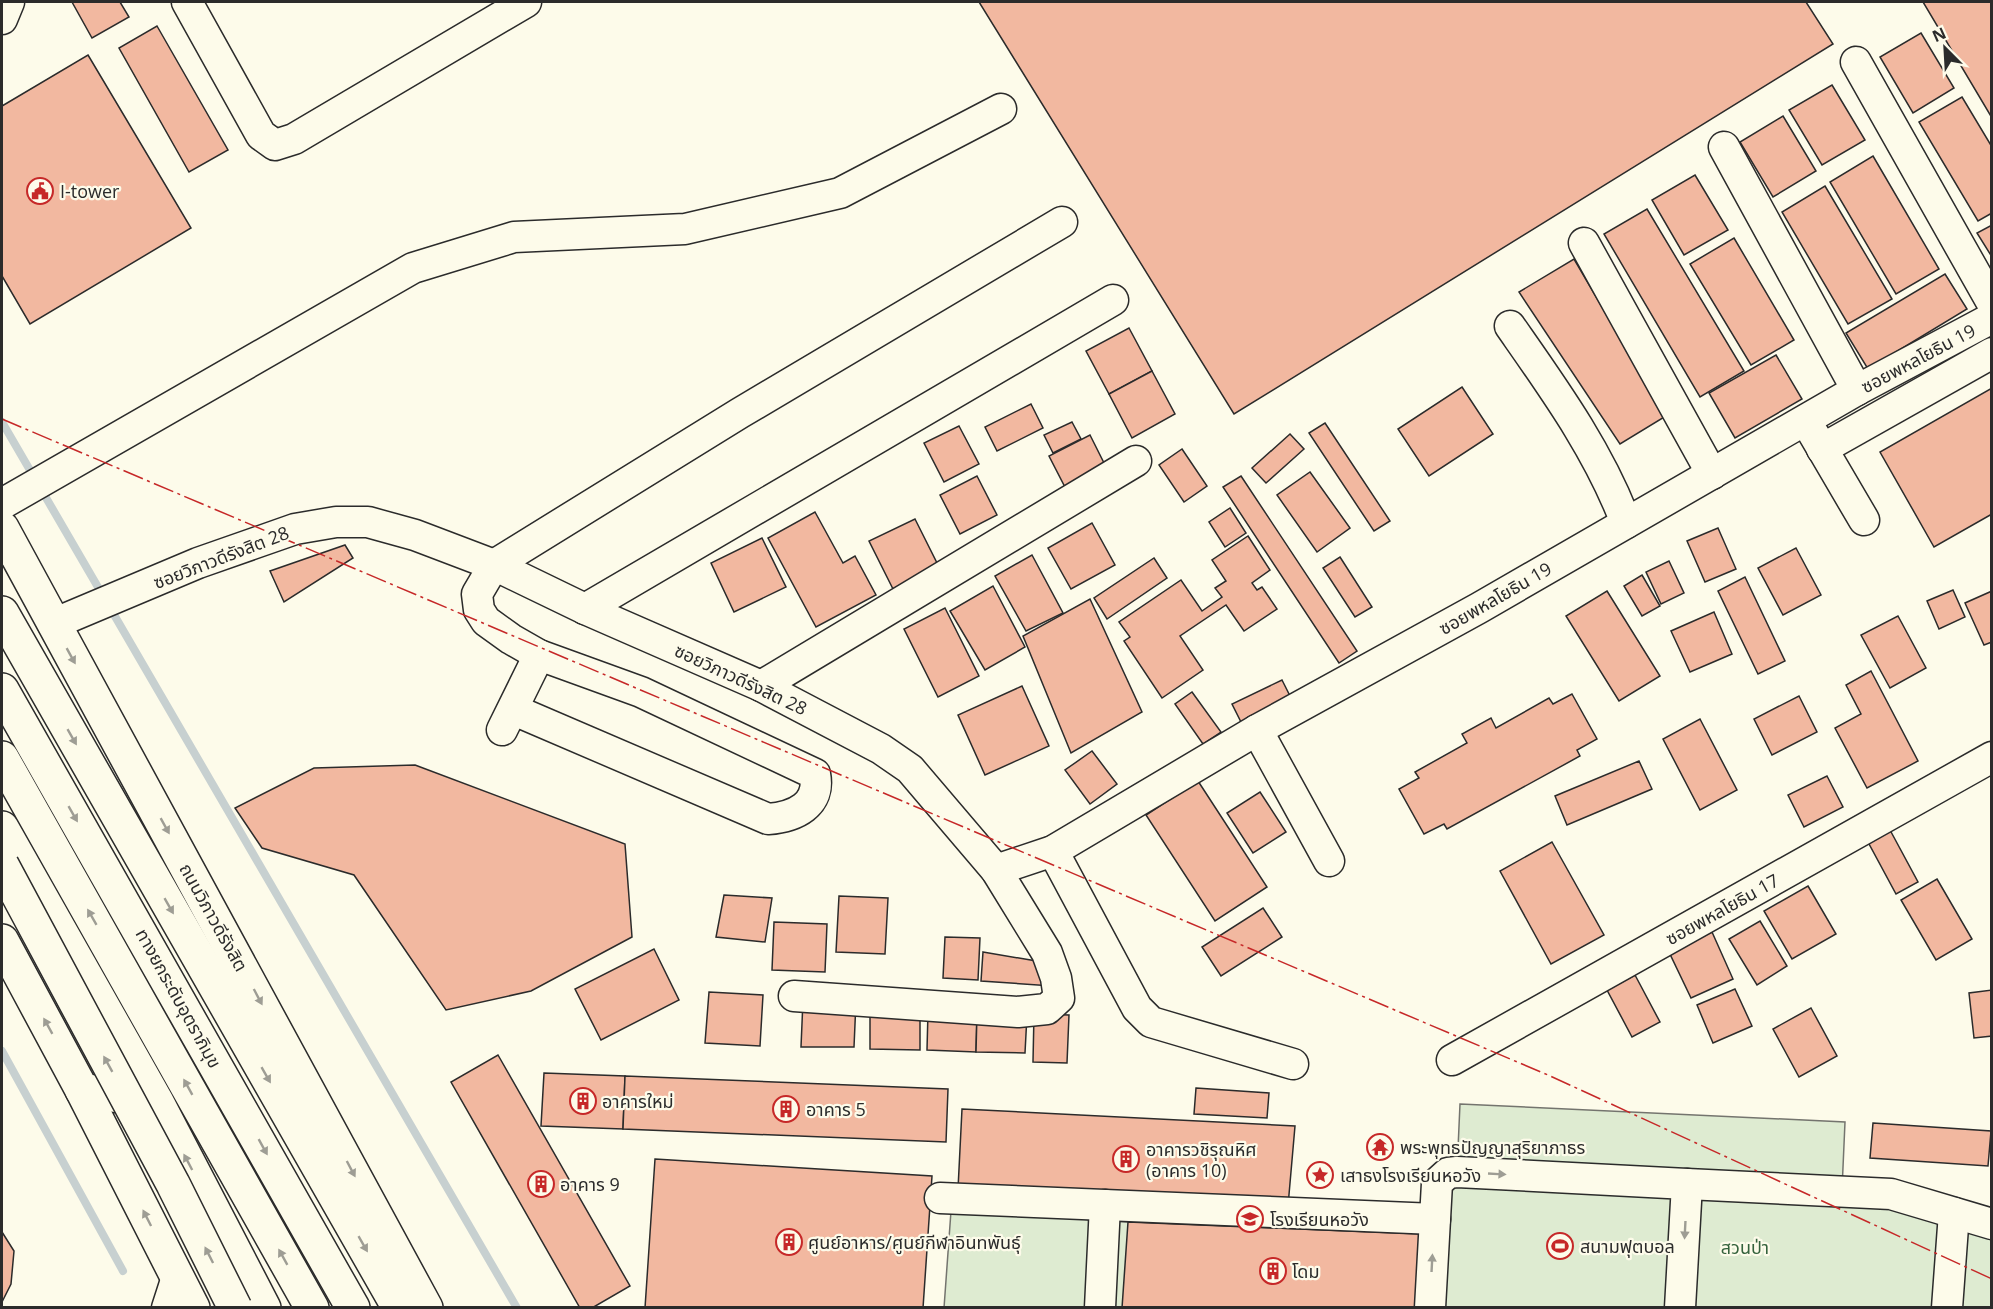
<svg xmlns="http://www.w3.org/2000/svg" width="1993" height="1309" viewBox="0 0 1993 1309" font-family="'Open Sans','Noto Sans Thai',sans-serif">
<rect width="100%" height="100%" fill="#fdfbea"/>
<g fill="#deebd1" stroke="#74746e" stroke-width="1.5">
<polygon points="1460,1104 1845,1122 1842,1190 1891,1194 1991,1224 1991,1307 1432,1308 1441,1177 1457,1171"/>
<polygon points="951,1211 1128,1222 1419,1307 944,1308"/>
</g>
<g fill="none" stroke-linecap="round" stroke-linejoin="round">
<g stroke="#c7d0d0" stroke-width="8">
<polyline points="2,422 517,1308"/>
<polyline points="2,1051 123,1271"/>
</g>
</g>
<g fill="#f2b8a0" stroke="#2b2b2b" stroke-width="1.5">
<polygon points="72,2 120,2 129,17 92,38"/>
<polygon points="979,2 1806,2 1833,44 1234,414"/>
<polygon points="1923,2 1992,2 1992,118"/>
<polygon points="157,26 228,150 189,172 119,48"/>
<polygon points="1921,33 1954,88 1913,113 1880,57"/>
<polygon points="88,55 191,228 30,324 2,276 2,106"/>
<polygon points="1832,85 1865,140 1822,165 1789,110"/>
<polygon points="1962,97 1992,147 1992,213 1978,221 1919,122"/>
<polygon points="1783,116 1816,171 1773,197 1740,142"/>
<polygon points="1873,156 1939,269 1896,294 1830,182"/>
<polygon points="1695,175 1728,230 1684,255 1652,200"/>
<polygon points="1825,186 1892,299 1848,324 1782,212"/>
<polygon points="1647,209 1744,371 1700,397 1604,234"/>
<polygon points="1992,225 1992,257 1977,233"/>
<polygon points="1734,238 1794,340 1751,365 1690,264"/>
<polygon points="1574,259 1666,416 1620,444 1519,292"/>
<polygon points="1945,274 1967,309 1868,369 1846,333"/>
<polygon points="1129,328 1152,371 1109,394 1086,351"/>
<polygon points="1776,355 1802,399 1735,438 1709,393"/>
<polygon points="1152,371 1175,414 1132,438 1109,394"/>
<polygon points="1462,387 1493,434 1429,476 1398,429"/>
<polygon points="1992,388 1992,514 1934,547 1880,452"/>
<polygon points="1031,404 1043,428 997,451 985,427"/>
<polygon points="1072,422 1081,439 1053,453 1044,435"/>
<polygon points="1325,423 1390,521 1374,531 1309,433"/>
<polygon points="959,426 979,464 944,482 924,443"/>
<polygon points="1290,434 1304,449 1266,483 1252,468"/>
<polygon points="1090,435 1108,471 1067,491 1049,456"/>
<polygon points="1182,449 1207,486 1184,502 1159,465"/>
<polygon points="1310,472 1350,528 1317,552 1277,495"/>
<polygon points="977,476 997,515 960,534 940,495"/>
<polygon points="1241,476 1357,651 1339,663 1223,487"/>
<polygon points="1230,508 1246,533 1225,547 1209,522"/>
<polygon points="815,512 843,563 855,556 876,595 816,627 768,538"/>
<polygon points="915,519 938,565 893,589 869,541"/>
<polygon points="1092,523 1115,565 1071,589 1048,548"/>
<polygon points="1718,528 1736,569 1705,582 1687,541"/>
<polygon points="1248,536 1270,570 1252,583 1257,590 1262,587 1277,609 1244,631 1226,605 1180,636 1203,670 1162,698 1124,641 1130,637 1119,622 1181,580 1202,611 1222,597 1215,588 1226,581 1212,560"/>
<polygon points="762,538 786,587 734,612 711,563"/>
<polygon points="345,545 353,558 284,602 270,571"/>
<polygon points="1796,548 1821,595 1783,615 1758,568"/>
<polygon points="1032,555 1063,613 1026,631 995,576"/>
<polygon points="1340,557 1372,607 1355,617 1323,568"/>
<polygon points="1154,558 1167,578 1107,619 1094,598"/>
<polygon points="1669,561 1684,593 1661,604 1646,572"/>
<polygon points="1642,575 1660,606 1642,616 1624,586"/>
<polygon points="1745,577 1785,661 1758,674 1718,591"/>
<polygon points="993,586 1025,647 985,670 950,611"/>
<polygon points="1953,590 1965,617 1939,629 1927,601"/>
<polygon points="1607,591 1660,676 1619,701 1566,616"/>
<polygon points="1992,591 1992,642 1984,645 1965,603"/>
<polygon points="1090,599 1142,712 1071,753 1023,636"/>
<polygon points="945,608 979,676 938,697 904,629"/>
<polygon points="1714,612 1732,654 1690,672 1671,631"/>
<polygon points="1898,616 1926,668 1890,688 1861,635"/>
<polygon points="1871,671 1918,761 1867,788 1835,728 1861,714 1846,685"/>
<polygon points="1282,680 1292,700 1242,724 1232,704"/>
<polygon points="1022,686 1049,746 985,775 958,715"/>
<polygon points="1192,692 1221,732 1203,744 1175,704"/>
<polygon points="1572,694 1597,739 1577,750 1580,756 1447,829 1444,824 1424,834 1399,789 1419,778 1415,772 1467,743 1462,734 1491,718 1496,728 1549,698 1553,704"/>
<polygon points="1799,696 1817,732 1772,755 1754,719"/>
<polygon points="1700,719 1737,790 1700,810 1663,739"/>
<polygon points="1092,751 1117,784 1090,804 1065,770"/>
<polygon points="1639,761 1652,789 1567,825 1555,796"/>
<polygon points="415,765 625,844 632,937 531,991 446,1010 354,875 262,848 235,808 314,768"/>
<polygon points="1827,776 1843,807 1804,827 1788,795"/>
<polygon points="1198,781 1267,887 1215,921 1146,815"/>
<polygon points="1260,792 1286,832 1253,853 1227,813"/>
<polygon points="1890,830 1918,882 1896,894 1868,842"/>
<polygon points="1552,842 1604,935 1551,964 1500,871"/>
<polygon points="1937,879 1972,939 1936,960 1901,900"/>
<polygon points="1808,886 1836,934 1792,959 1764,911"/>
<polygon points="724,895 772,898 765,942 716,937"/>
<polygon points="839,896 888,898 885,954 836,952"/>
<polygon points="1263,908 1282,937 1221,976 1202,947"/>
<polygon points="1760,921 1787,966 1757,985 1729,939"/>
<polygon points="774,922 827,924 825,972 772,970"/>
<polygon points="1712,932 1733,979 1691,998 1669,952"/>
<polygon points="945,937 980,938 978,980 943,978"/>
<polygon points="654,949 679,1000 601,1040 575,989"/>
<polygon points="983,952 1048,963 1052,986 981,981"/>
<polygon points="1635,975 1660,1022 1632,1037 1607,990"/>
<polygon points="1735,989 1752,1026 1713,1043 1697,1005"/>
<polygon points="1992,990 1992,1036 1974,1038 1969,993"/>
<polygon points="709,992 763,995 760,1046 705,1043"/>
<polygon points="803,1000 856,1001 854,1047 801,1047"/>
<polygon points="1811,1008 1837,1056 1799,1077 1773,1029"/>
<polygon points="870,1012 920,1012 920,1050 870,1049"/>
<polygon points="928,1012 977,1013 976,1052 927,1050"/>
<polygon points="977,1013 1027,1015 1025,1053 976,1052"/>
<polygon points="1034,1014 1069,1015 1067,1063 1033,1062"/>
<polygon points="498,1055 630,1286 592,1308 580,1308 451,1082"/>
<polygon points="544,1073 625,1076 623,1129 541,1126"/>
<polygon points="625,1076 948,1089 946,1142 623,1129"/>
<polygon points="1196,1088 1269,1093 1267,1118 1194,1114"/>
<polygon points="962,1109 1295,1126 1288,1206 958,1189"/>
<polygon points="1873,1123 1991,1131 1988,1166 1870,1158"/>
<polygon points="655,1159 932,1176 923,1308 645,1308"/>
<polygon points="1128,1222 1422,1234 1419,1308 1122,1308"/>
<polygon points="2,1232 14,1251 11,1284 2,1302"/>
</g>
<g fill="none" stroke-linecap="round" stroke-linejoin="round">
<defs>
<g id="minor">
<polyline points="187,2 261,135 275,145 294,139 526,2"/>
<polyline points="2,19 9,2"/>
<polyline points="1856,62 1992,303"/>
<polyline points="1724,147 1857,390"/>
<polyline points="1584,243 1712,474"/>
<path d="M1510,326C1554,389 1599,451 1626,523"/>
<polyline points="1813,433 1864,520"/>
<polyline points="1822,449 1992,353"/>
<polyline points="2,504 413,268 514,237 685,229 840,193 1001,109"/>
<polyline points="585,609 1113,300"/>
<polyline points="53,624 198,563 295,529 336,522 368,522 415,535 494,565 585,609 761,686 881,749 910,769 996,870 1047,953 1056,978 1059,998 1047,1009 1018,1012 794,996"/>
<polyline points="761,686 1136,461"/>
<path d="M514,710L768,819C795,817 821,805 815,774L641,692L539,655L511,639L486,621L479,610L477,594L494,565L740,413L1062,222"/>
<polyline points="502,730 539,655"/>
<polyline points="1257,730 1329,861"/>
<polyline points="1053,851 1137,1008 1151,1022 1293,1064"/>
<polyline points="996,870 1053,851 1257,730 1479,608 1857,390 1992,318"/>
<polyline points="1452,1060 1992,757"/>
<polyline points="1687,1184 1891,1194 1992,1224"/>
<polyline points="940,1198 1435,1219"/>
<polyline points="167,1308 177,1277"/>
<polyline points="1100,1308 1105,1205"/>
<polyline points="1430,1308 1437,1183 1448,1173 1457,1172 1687,1184 1680,1308"/>
<polyline points="1947,1308 1954,1213"/>
</g>
<g id="major">
<polyline points="2,528 426,1308"/>
<polyline points="2,941 82,1090 193,1308"/>
</g>
<g id="highway">
<polyline points="2,537 11,550"/>
<polyline points="2,613 399,1308"/>
<polyline points="2,690 353,1308"/>
<polyline points="2,758 312,1308"/>
<polyline points="2,828 157,1102 264,1308"/>
<polyline points="82,1090 149,1101"/>
</g>
</defs>
<use href="#minor" stroke="#2b2b2b" stroke-width="33"/>
<use href="#major" stroke="#2b2b2b" stroke-width="36"/>
<use href="#highway" stroke="#2b2b2b" stroke-width="36"/>
<use href="#minor" stroke="#fdfbea" stroke-width="30"/>
<use href="#major" stroke="#fdfbea" stroke-width="33"/>
<use href="#highway" stroke="#fdfbea" stroke-width="33"/>
<defs>
<polyline id="highway-bridge" points="2,865 173,1184 235,1308"/>
</defs>
<use href="#highway-bridge" stroke="#2b2b2b" stroke-width="36" stroke-linecap="butt"/>
<use href="#highway-bridge" stroke="#fdfbea" stroke-width="33"/>
<polyline stroke="#c62828" stroke-width="1.5" stroke-dasharray="21 4.5 3 4.5" stroke-linecap="butt" points="2,419 1548,1075 1992,1279"/>
</g>
<defs><path id="oneway-solid" d="M-6-.8H1V-3.2L6.5 0L1 3.2V.8H-6Z" transform="scale(1.5)"/></defs>
<g fill="#9e9d94">
<use href="#oneway-solid" transform="translate(71 656) rotate(61)"/>
<use href="#oneway-solid" transform="translate(72 737) rotate(60)"/>
<use href="#oneway-solid" transform="translate(73 814) rotate(60)"/>
<use href="#oneway-solid" transform="translate(165 826) rotate(61)"/>
<use href="#oneway-solid" transform="translate(169 906) rotate(60)"/>
<use href="#oneway-solid" transform="translate(92 917) rotate(-120)"/>
<use href="#oneway-solid" transform="translate(258 997) rotate(62)"/>
<use href="#oneway-solid" transform="translate(48 1026) rotate(-119)"/>
<use href="#oneway-solid" transform="translate(108 1064) rotate(-119)"/>
<use href="#oneway-solid" transform="translate(266 1075) rotate(60)"/>
<use href="#oneway-solid" transform="translate(188 1087) rotate(-119)"/>
<use href="#oneway-solid" transform="translate(263 1147) rotate(61)"/>
<use href="#oneway-solid" transform="translate(188 1162) rotate(-118)"/>
<use href="#oneway-solid" transform="translate(351 1169) rotate(62)"/>
<use href="#oneway-solid" transform="translate(1497 1174) rotate(3)"/>
<use href="#oneway-solid" transform="translate(147 1218) rotate(-117)"/>
<use href="#oneway-solid" transform="translate(1685 1230) rotate(93)"/>
<use href="#oneway-solid" transform="translate(363 1244) rotate(60)"/>
<use href="#oneway-solid" transform="translate(209 1255) rotate(-117)"/>
<use href="#oneway-solid" transform="translate(283 1257) rotate(-119)"/>
<use href="#oneway-solid" transform="translate(1432 1263) rotate(-87)"/>
</g>
<defs>
<symbol id="civic-ring" viewBox="-11 -11 22 22"><circle r="9.5" fill="#fdfbea" stroke="#c62828" stroke-width="1.5"/><path d="M-.6-6.5H3V-4.5H.6V-3L4-1V1h2V6H-6V1h2V-1L-.6-3ZM-1.2 2.5V6h2.4V2.5Z" fill="#c62828"/></symbol>
<symbol id="building-ring" viewBox="-11 -11 22 22"><circle r="9.5" fill="#fdfbea" stroke="#c62828" stroke-width="1.5"/><path d="M-4-6H4V6H1V3H-1V6H-4ZM-2.5-4.3h1.7v1.8h-1.7ZM.8-4.3h1.7v1.8H.8ZM-2.5-1h1.7V.8h-1.7ZM.8-1h1.7V.8H.8Z" fill="#c62828"/></symbol>
<symbol id="temple-ring" viewBox="-11 -11 22 22"><circle r="9.5" fill="#fdfbea" stroke="#c62828" stroke-width="1.5"/><path d="M0-6L5-2H3V0L6.5 2.5H4V6H1.5V3h-3V6H-4V2.5H-6.5L-3 0V-2H-5Z" fill="#c62828"/></symbol>
<symbol id="sight-ring" viewBox="-11 -11 22 22"><circle r="9.5" fill="#fdfbea" stroke="#c62828" stroke-width="1.5"/><path d="M0-6L1.8-2.2L6-1.7L2.9 1.2L3.7 5.4L0 3.3L-3.7 5.4L-2.9 1.2L-6-1.7L-1.8-2.2Z" fill="#c62828"/></symbol>
<symbol id="school-ring" viewBox="-11 -11 22 22"><circle r="9.5" fill="#fdfbea" stroke="#c62828" stroke-width="1.5"/><path d="M0-5L7-2L0 1L-7-2ZM-4 1L0 2.5L4 1V4Q0 6-4 4Z" fill="#c62828"/></symbol>
<symbol id="stadium-ring" viewBox="-11 -11 22 22"><circle r="9.5" fill="#fdfbea" stroke="#c62828" stroke-width="1.5"/><path d="M0-5a6.5 5 0 1 0 0 10a6.5 5 0 1 0 0-10ZM-3.5-1.8h7v3.6h-7Z" fill="#c62828"/></symbol>
</defs>
<g fill-rule="evenodd">
<use href="#civic-ring" x="25" y="176" width="30" height="30"/>
<use href="#building-ring" x="568" y="1086" width="30" height="30"/>
<use href="#building-ring" x="771" y="1094" width="30" height="30"/>
<use href="#temple-ring" x="1365" y="1132" width="30" height="30"/>
<use href="#building-ring" x="1111" y="1144" width="30" height="30"/>
<use href="#sight-ring" x="1305" y="1160" width="30" height="30"/>
<use href="#building-ring" x="526" y="1169" width="30" height="30"/>
<use href="#school-ring" x="1235" y="1204" width="30" height="30"/>
<use href="#building-ring" x="774" y="1227" width="30" height="30"/>
<use href="#stadium-ring" x="1545" y="1231" width="30" height="30"/>
<use href="#building-ring" x="1258" y="1256" width="30" height="30"/>
</g>
<g text-anchor="middle" dominant-baseline="central" stroke-width="4.5" stroke-linejoin="round" paint-order="stroke">
<g font-size="18" fill="#2b2b2b" stroke="#fdfbea" text-anchor="start">
<text x="60" y="191">I-tower</text>
<text x="602" y="1101">อาคารใหม่</text>
<text x="806" y="1109">อาคาร 5</text>
<text x="1400" y="1147">พระพุทธปัญญาสุริยาภาธร</text>
<text x="1146" y="1149">อาคารวชิรุณหิศ<tspan x="1146" dy="21">(อาคาร 10)</tspan></text>
<text x="1340" y="1175">เสาธงโรงเรียนหอวัง</text>
<text x="560" y="1184">อาคาร 9</text>
<text x="1270" y="1219">โรงเรียนหอวัง</text>
<text x="808" y="1242">ศูนย์อาหาร/ศูนย์กีฬาอินทพันธุ์</text>
<text x="1580" y="1246">สนามฟุตบอล</text>
<text x="1292" y="1271">โดม</text>
</g>
<g font-size="18" fill="#2b2b2b" stroke="#fdfbea">
<text transform="translate(1918 358) rotate(-28)">ซอยพหลโยธิน 19</text>
<text transform="translate(221 557) rotate(-21)">ซอยวิภาวดีรังสิต 28</text>
<text transform="translate(1495 598) rotate(-30)">ซอยพหลโยธิน 19</text>
<text transform="translate(741 679) rotate(25)">ซอยวิภาวดีรังสิต 28</text>
<text transform="translate(1722 909) rotate(-29)">ซอยพหลโยธิน 17</text>
<text transform="translate(214 917) rotate(61)">ถนนวิภาวดีรังสิต</text>
<text transform="translate(179 998) rotate(61)">ทางยกระดับอุตราภิมุข</text>
</g>
<g font-size="18" fill="#34623c" stroke="#fdfbea">
<text x="1745" y="1247">สวนป่า</text>
</g>
</g>
<rect width="1993" height="1309" fill="none" stroke="#2b2b2b" stroke-width="6"/>
<g transform="translate(1945 48) rotate(336)" stroke="#fdfbea" stroke-width="4.5" paint-order="stroke">
<path d="M0-4.5L10 22L0 15L-10 22Z" fill="#2b2b2b"/>
<text y="-9" font-size="16" font-weight="bold" text-anchor="middle" fill="#2b2b2b">N</text>
</g>
</svg>
